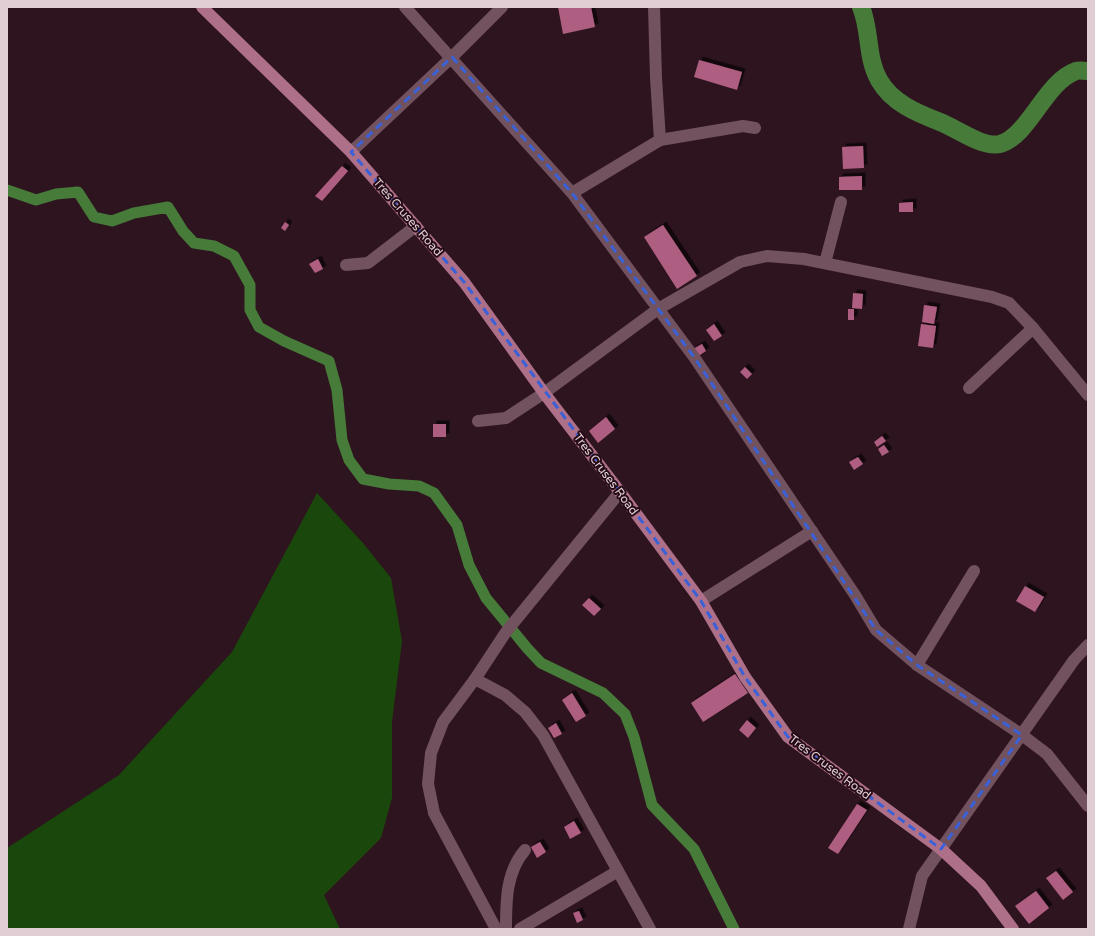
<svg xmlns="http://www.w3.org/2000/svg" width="1095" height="936" viewBox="0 0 1095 936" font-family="'Varela Round',sans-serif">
<defs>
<filter id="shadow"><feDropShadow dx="3.5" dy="-3.5" stdDeviation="0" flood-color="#0009"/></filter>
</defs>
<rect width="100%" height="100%" fill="#2e141f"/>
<polygon fill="#1a470c" points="317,493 363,543 391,578 402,641 392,722 392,798 381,838 324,895 340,929 7,929 7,848 119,775 232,652"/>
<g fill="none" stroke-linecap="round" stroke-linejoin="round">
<polyline stroke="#477b3a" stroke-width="11" points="7,190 36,200 56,194 78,192 94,217 112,221 134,213 168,207 183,231 194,243 214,246 234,256 250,285 250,310 259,327 284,341 329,361 337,390 342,440 349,460 363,479 389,484 419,486 434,493 457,525 469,565 486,598 527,648 541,663 603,693 625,714 634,737 652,805 694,849 734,929"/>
<path stroke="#477b3a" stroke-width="18" d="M861,7C871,31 866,57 879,80C892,103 917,113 940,122C956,128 982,148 1000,144C1029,136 1045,82 1076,71C1079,70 1084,71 1088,71"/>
</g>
<g fill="#ae5f81" filter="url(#shadow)">
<polygon points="558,7 591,7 595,27 563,34"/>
<polygon points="699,60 742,72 737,90 694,77"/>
<polygon points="863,146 864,168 843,169 842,147"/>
<polygon points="342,166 348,171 322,201 315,196"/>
<polygon points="862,176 862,190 839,190 839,177"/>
<polygon points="913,202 913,212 899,212 899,203"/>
<polygon points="285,222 289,225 285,231 281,228"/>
<polygon points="663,225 697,276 677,289 644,237"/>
<polygon points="318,259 323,269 315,273 309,264"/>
<polygon points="853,293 863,294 862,309 852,308"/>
<polygon points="924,305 937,307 934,324 922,322"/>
<rect x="848" y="309" width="6" height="11"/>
<polygon points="714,324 722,336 714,341 706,330"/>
<polygon points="921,324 936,326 933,348 918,346"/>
<polygon points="702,344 706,351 697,357 693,349"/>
<polygon points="745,367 752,374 747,379 740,372"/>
<polygon points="606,417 615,429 598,443 589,431"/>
<rect x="433" y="424" width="13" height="13"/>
<polygon points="882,436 886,441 877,447 874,442"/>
<polygon points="884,445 889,452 882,456 878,449"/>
<polygon points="858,457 863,464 854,470 849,462"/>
<polygon points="1025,586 1044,597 1035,612 1016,601"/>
<polygon points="589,598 601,609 594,616 582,605"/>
<polygon points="735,674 748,693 703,722 691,703"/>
<polygon points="572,693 586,716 576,722 562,700"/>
<polygon points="747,720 756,728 748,738 739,730"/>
<polygon points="556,723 562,734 554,738 548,728"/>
<polygon points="857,804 867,810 838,854 828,848"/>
<polygon points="574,821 581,833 570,839 564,827"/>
<polygon points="540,842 546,852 537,858 531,847"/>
<polygon points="1056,871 1073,892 1063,900 1046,878"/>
<polygon points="1036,891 1049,908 1029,924 1015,906"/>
<polygon points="579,911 583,920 577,923 573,913"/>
</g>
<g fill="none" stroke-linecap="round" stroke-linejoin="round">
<g stroke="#71525e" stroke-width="12">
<polyline points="405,7 572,193 694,357 855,595 876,630 917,665 1022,735 1047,754 1088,806"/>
<polyline points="654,7 656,78 660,140"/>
<polyline points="351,152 452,57 502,7"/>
<polyline points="572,193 660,140 743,126 755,128"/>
<polyline points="825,263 841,202"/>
<polyline points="346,265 368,263 416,226"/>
<polyline points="969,388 1033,328 1088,395"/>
<polyline points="478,421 506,418 544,393 658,309 740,262 767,256 804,259 992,297 1009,303 1033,328"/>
<polyline points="701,601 812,531"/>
<polyline points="917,665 974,571"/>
<polyline points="475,679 505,695 525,712 543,735 650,929"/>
<polyline points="496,929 434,813 428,784 431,753 443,722 475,679 506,632 620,492"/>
<path d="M506,929C506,901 506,872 525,850"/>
<polyline points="520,929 618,871"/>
<polyline points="909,929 922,876 1074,660 1088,645"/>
</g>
<polyline stroke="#ae6f89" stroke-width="12" points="202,7 351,152 464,282 544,393 620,492 701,601 745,677 788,737 941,849 981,886 1013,929"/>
</g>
<path fill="none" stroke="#3a61d7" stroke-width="3" stroke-dasharray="8 5" stroke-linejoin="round" d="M452,57L572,193L694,357L876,630L917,665L1022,735L941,849L788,737L745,677L701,601L464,282L351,152Z"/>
<g text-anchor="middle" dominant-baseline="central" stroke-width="4" stroke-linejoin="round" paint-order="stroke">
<g font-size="12" fill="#e1ced4" stroke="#240b16">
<text transform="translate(408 217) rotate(49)">Tres Cruses Road</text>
<text transform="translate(606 474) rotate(53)">Tres Cruses Road</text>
<text transform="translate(830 767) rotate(37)">Tres Cruses Road</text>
</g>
</g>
<rect width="1095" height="936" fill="none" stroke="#e1ced4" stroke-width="16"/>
</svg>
